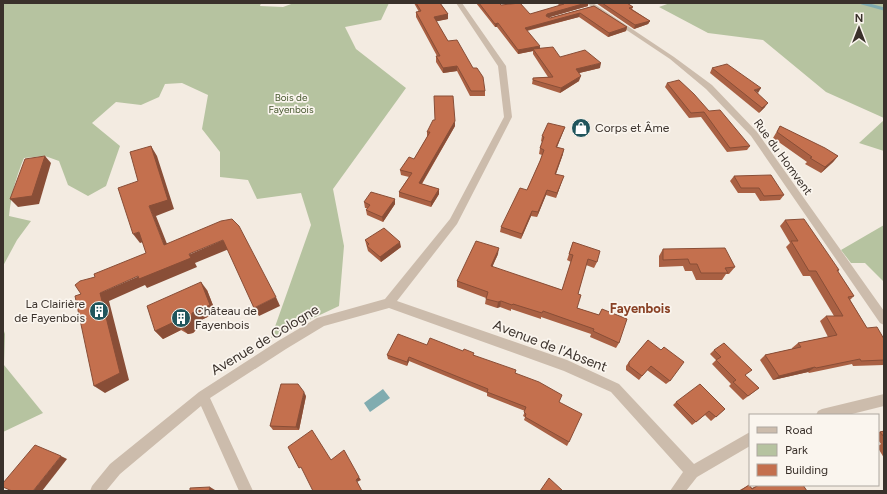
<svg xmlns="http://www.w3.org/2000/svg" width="887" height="494" viewBox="0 0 887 494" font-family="Figtree,sans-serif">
<rect width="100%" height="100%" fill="#f3ebe1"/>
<g fill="#b6c3a0">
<path d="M3,3H261L260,6L283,7L294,3H389L381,20L345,27L356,49L406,88L333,189L344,246L339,306L271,338L311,225L301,193L257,199L248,180L220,177V152L202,129L208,95L182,83L165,84L159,97L141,105L116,102L92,123L120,146L106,186L88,196L68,185L59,161L45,156L24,158C16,177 11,195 9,216L31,221L17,240L3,266Z"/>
<polygon points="670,3 884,3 884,118 826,92 763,40 708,33 659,7"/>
<polygon points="884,120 884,151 859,143"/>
<polygon points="884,225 884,282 865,263 851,263 841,250"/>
<polygon points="3,328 5,334 4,365 43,413 3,432"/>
</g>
<polygon fill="#80acb0" points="383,389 390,398 370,412 364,403"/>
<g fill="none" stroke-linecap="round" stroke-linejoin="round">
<polyline stroke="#80acb0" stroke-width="3" points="862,3 884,9"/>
<g fill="#ccbcac" fill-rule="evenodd">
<polygon points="456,3 462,3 506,66 512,117 457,224 397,301 567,360 619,384 694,464 750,432 750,446 697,477 686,491 670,491 683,472 611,392 564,371 389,308 324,326 286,349 210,398 253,491 239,491 201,406 120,474 106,491 90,491 92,486 110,464 199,392 278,341 317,318 385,299 450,219 504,117 498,66"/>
<polygon points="586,3 593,3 674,57 712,85 757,132 884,311 884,325 880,323 751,136 706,89 670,59"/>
<polygon points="884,394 884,406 848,415 816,415 818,411 822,409"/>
</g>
</g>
<g fill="#a96043">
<polygon points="414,3 440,3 448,14 448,19 436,21 448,41 485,91 485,96 470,96 457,71 443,73 436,62 436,56 437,56 416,17 416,12 419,12"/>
<polygon points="476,3 499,3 501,5 530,14 560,6 557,3 588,3 588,6 549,17 550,18 594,6 627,27 626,31 608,37 579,17 527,31 540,48 560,57 600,68 579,73 579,81 560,93 532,84 533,78 548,77 533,54 533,51 518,54 497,27 495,27"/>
<polygon points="596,3 627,3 633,7 632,9 650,21 648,24 634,29"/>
<polygon points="712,68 758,93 765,107 759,113 710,73"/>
<polygon points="667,83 709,111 750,146 747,150 727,152 701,117 689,118 665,87"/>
<polygon points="455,126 422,184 439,189 439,194 431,207 399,197 399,192 409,177 401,175 400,170 414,159 427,137 427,132"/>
<polygon points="780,126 838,156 833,162 821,173 805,164 807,162 773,138"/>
<polygon points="565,127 557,147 563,154 556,174 562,181 556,198 546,195 537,217 531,216 521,239 500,232 501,227 527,190 540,161 542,155 539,154 540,148 542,142 541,141 542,136"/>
<polygon points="734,176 784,195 780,200 760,201 755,193 738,193 730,181"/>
<polygon points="364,202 395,204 383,222 367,215 366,210 367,208 365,208"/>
<polygon points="785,220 839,270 838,272 854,296 850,300 867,328 884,339 884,365 853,366 852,364 809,373 808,372 773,380 760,360 765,355 792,349 792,348 798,343 828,337 820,321 826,316 834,316 810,276 803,276 786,247 790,243 780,226"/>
<polygon points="365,240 401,247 381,262 368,251"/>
<polygon points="573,242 597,262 594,268 586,265 578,294 577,308 599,315 602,309 619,343 616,348 590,337 591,334 541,317 541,319 511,309 511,311 500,307 497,308 485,304 486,298 457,287 457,281 498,254 492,267 562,290 571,262 567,260"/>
<polygon points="663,249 735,267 729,274 726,274 722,280 696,280 692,271 685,271 683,266 659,267 659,256"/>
<polygon points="207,290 216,313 199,321 197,329 193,333 188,334 181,330 163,339 155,331"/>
<polygon points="648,340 670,381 666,384 647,370 639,380 626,370 626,366 629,362"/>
<polygon points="714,350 745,375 759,388 743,400 729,386 731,384 712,364 716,360 710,354"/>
<polygon points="387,355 473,355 515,373 559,402 569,442 567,446 524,420 525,417 523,416 525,411 487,396 487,393 409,361 407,366 388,359"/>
<polygon points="306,396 299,430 273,430 270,426"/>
<polygon points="676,402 725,409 711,421 705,415 692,425 673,405"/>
<polygon points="884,431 884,458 878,448 878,446 881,444 878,440 878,432"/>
<polygon points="749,485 752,488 758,485 803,485 807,491 738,491"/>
</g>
<g fill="#894e37">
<polygon points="586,3 588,3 588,6 547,18 546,16 547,14"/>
<polygon points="580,13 579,17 524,31 525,28"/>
<polygon points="448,14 448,19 434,22 434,17"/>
<polygon points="650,21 648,24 634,29 635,25"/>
<polygon points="498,23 497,27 495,27 495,24"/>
<polygon points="627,27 626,31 608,37 609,33"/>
<polygon points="540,46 540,50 533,49 533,51 518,54 518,50"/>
<polygon points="601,63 600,68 575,74 576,69"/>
<polygon points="457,66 457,71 443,73 443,68"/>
<polygon points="581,76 579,81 560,93 561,88"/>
<polygon points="761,88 758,93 754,90"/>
<polygon points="768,103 765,107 759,113 762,108"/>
<polygon points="455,121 455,126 419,188 419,183"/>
<polygon points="565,127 555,152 556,147"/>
<polygon points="151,146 157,156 174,209 156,216 171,254 164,245 149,206"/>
<polygon points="564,149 563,154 554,179 555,174"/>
<polygon points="45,156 51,163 39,204 18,207 10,199"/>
<polygon points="838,156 833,162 821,173 825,167"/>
<polygon points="564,176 562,181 556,198 557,193"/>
<polygon points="439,189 439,194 431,207 431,202"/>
<polygon points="547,190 546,195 537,217 538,212"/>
<polygon points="395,199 395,204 383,222 382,217"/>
<polygon points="532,211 531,216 521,239 522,234"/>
<polygon points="139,232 146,241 140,243 133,234"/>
<polygon points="223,240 229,249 195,263 197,267 147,288 145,285 109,301 129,380 105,393 94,386 100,293"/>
<polygon points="400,242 401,247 381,262 380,257"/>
<polygon points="499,248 498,254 490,272 491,266"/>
<polygon points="201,282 207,290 216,313 199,321 197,329 193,333 188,334 181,327 192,313"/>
<polygon points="276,297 280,306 259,316 254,308"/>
<polygon points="501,301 500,307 497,308 498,302"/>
<polygon points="174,322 181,330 163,339 155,331"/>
<polygon points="409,357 409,361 407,366 407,362"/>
<polygon points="815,367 808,372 773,380 779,376"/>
<polygon points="304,392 306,396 299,430 296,427"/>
<polygon points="61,456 67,459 42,491 33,491"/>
<polygon points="359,477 361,480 357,482 356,480"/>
<polygon points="210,487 215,490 214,491 209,491"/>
</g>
<g fill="#c4704e" stroke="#894e37">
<polygon points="416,3 440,3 448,14 434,17 448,41 457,40 473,68 477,68 483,77 485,91 471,91 457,66 443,68 436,56 440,56 416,12 421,11"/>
<polygon points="479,3 499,3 501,5 520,3 530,14 564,4 562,3 586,3 547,14 546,16 550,18 594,6 627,27 609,33 580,13 525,28 540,46 518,50 498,23 495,24"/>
<polygon points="602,3 627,3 633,7 629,8 650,21 635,25"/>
<polygon points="553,47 560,57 585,50 601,63 576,69 581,76 561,88 533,80 533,78 553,77 533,49"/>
<polygon points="727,64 761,88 754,90 768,103 762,108 712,68"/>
<polygon points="679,80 694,94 709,111 720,110 750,146 730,148 704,112 691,113 667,83"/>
<polygon points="434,96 453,96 455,121 419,183 439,189 431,202 399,192 412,173 400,170 409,157 414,159 430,132 427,132 433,120 435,120"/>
<polygon points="548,123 565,127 556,147 564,149 555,174 564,176 557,193 547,190 538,212 532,211 522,234 501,227 520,188 527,190 540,161 544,150 540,148 544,137 542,136"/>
<polygon points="780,126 825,148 838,156 825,167 810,158 812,157 777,132"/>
<polygon points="151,146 168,200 149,206 164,245 221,221 232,219 239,226 276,297 254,308 223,240 189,254 191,258 139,279 138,276 100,293 120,373 94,386 75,296 81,294 75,285 80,281 95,277 94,274 146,253 139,232 133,234 118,188 138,181 130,152"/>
<polygon points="45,156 32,196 10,199 25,159"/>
<polygon points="771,175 784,195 764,196 759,188 741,188 734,176"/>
<polygon points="371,192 395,199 382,217 366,210 370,205 364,202"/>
<polygon points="804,219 839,270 837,270 854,296 848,297 867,328 877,327 884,339 884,360 861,361 860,359 816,368 815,367 779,376 765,355 801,347 798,343 837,335 826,316 843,316 816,271 809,271 791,241 798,241 785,220"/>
<polygon points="384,228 400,242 380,257 367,246 369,244 365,240"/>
<polygon points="476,241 499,248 491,266 562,290 573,255 569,254 573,242 600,251 597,262 588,259 578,294 581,295 577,308 599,315 602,309 627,319 619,343 593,331 594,329 543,311 542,313 513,304 512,305 501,301 498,302 486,299 488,292 457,281"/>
<polygon points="725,248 735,267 725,268 728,273 701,273 697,264 690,264 688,259 663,260 663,249"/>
<polygon points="201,282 210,305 192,313 191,321 186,325 181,327 174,322 155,331 147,306"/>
<polygon points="398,334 427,345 430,338 463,351 464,349 474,353 473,355 516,370 515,373 539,382 562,395 559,402 582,414 569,442 525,417 526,414 524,412 526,407 487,392 488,389 409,357 407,362 387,355"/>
<polygon points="648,340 661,350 664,347 684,362 670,381 651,366 642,376 629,366 629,362"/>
<polygon points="724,343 752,370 745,375 759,388 748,396 733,382 736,380 716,360 721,357 714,350"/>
<polygon points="281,384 298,384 304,392 296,427 270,426"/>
<polygon points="700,384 725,409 716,417 709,411 696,422 676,402"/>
<polygon points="312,430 331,460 344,450 359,477 356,480 362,491 313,491 301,467 299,468 288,447"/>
<polygon points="884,431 884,437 880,432"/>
<polygon points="35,445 61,456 33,491 12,491 3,487 3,483"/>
<polygon points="549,478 563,491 540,491"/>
<polygon points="749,485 752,489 759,485 803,485 807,491 740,491"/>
<polygon points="210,487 209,491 190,491 190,488"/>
</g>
<defs>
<symbol id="shop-disc" viewBox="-11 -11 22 22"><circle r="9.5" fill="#20555c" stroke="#faf5ee"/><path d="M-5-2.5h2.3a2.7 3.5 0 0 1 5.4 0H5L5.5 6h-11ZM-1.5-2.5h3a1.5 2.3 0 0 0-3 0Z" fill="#fff"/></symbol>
<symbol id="building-disc" viewBox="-11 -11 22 22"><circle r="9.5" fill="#20555c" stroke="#faf5ee"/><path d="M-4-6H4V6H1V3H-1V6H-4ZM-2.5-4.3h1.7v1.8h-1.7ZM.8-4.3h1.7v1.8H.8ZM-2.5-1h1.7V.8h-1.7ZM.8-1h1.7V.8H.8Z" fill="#fff"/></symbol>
</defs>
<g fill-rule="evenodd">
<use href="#shop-disc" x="570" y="117" width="22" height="22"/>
<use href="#building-disc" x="88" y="300" width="22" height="22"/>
<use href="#building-disc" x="170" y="307" width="22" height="22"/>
</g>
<g text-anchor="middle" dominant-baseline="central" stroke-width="3.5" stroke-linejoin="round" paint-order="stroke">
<g font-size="10" fill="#47582f" stroke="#faf5ee">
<text x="291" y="97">Bois de<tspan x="291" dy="12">Fayenbois</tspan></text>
</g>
<g font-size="12" fill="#3a312b" stroke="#faf5ee" text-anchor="start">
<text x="595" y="128">Corps et Âme</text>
<text x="85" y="304" text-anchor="end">La Clairière<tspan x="85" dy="14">de Fayenbois</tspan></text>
<text x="195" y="311">Château de<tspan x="195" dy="14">Fayenbois</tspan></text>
</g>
<g font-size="12" fill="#3a312b" stroke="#faf5ee">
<text transform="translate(783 157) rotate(54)">Rue du Homvent</text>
</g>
<g font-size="13" font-weight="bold" fill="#894125" stroke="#faf5ee">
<text x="640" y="308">Fayenbois</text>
</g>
<g font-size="14" fill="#3a312b" stroke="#faf5ee">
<text transform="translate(265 340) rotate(-31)">Avenue de Cologne</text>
<text transform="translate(550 346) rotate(21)">Avenue de l'Absent</text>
</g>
</g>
<rect width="887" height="494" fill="none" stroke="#3a312b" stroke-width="8"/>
<rect x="749" y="414" width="130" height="72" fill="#faf5ee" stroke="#ada7a0"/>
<rect x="757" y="427" width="20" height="6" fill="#ccbcac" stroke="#ada7a0"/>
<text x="785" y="434" font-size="12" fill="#3a312b">Road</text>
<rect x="757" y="444" width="20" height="12" fill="#b6c3a0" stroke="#ada7a0"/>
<text x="785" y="454" font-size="12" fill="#3a312b">Park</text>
<rect x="757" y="464" width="20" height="12" fill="#c4704e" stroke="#ada7a0"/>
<text x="785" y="474" font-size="12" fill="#3a312b">Building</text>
<g transform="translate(859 28)" stroke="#faf5ee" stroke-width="3" paint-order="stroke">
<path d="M0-3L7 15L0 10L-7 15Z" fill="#3a312b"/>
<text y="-6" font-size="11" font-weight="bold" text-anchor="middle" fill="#3a312b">N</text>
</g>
</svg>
